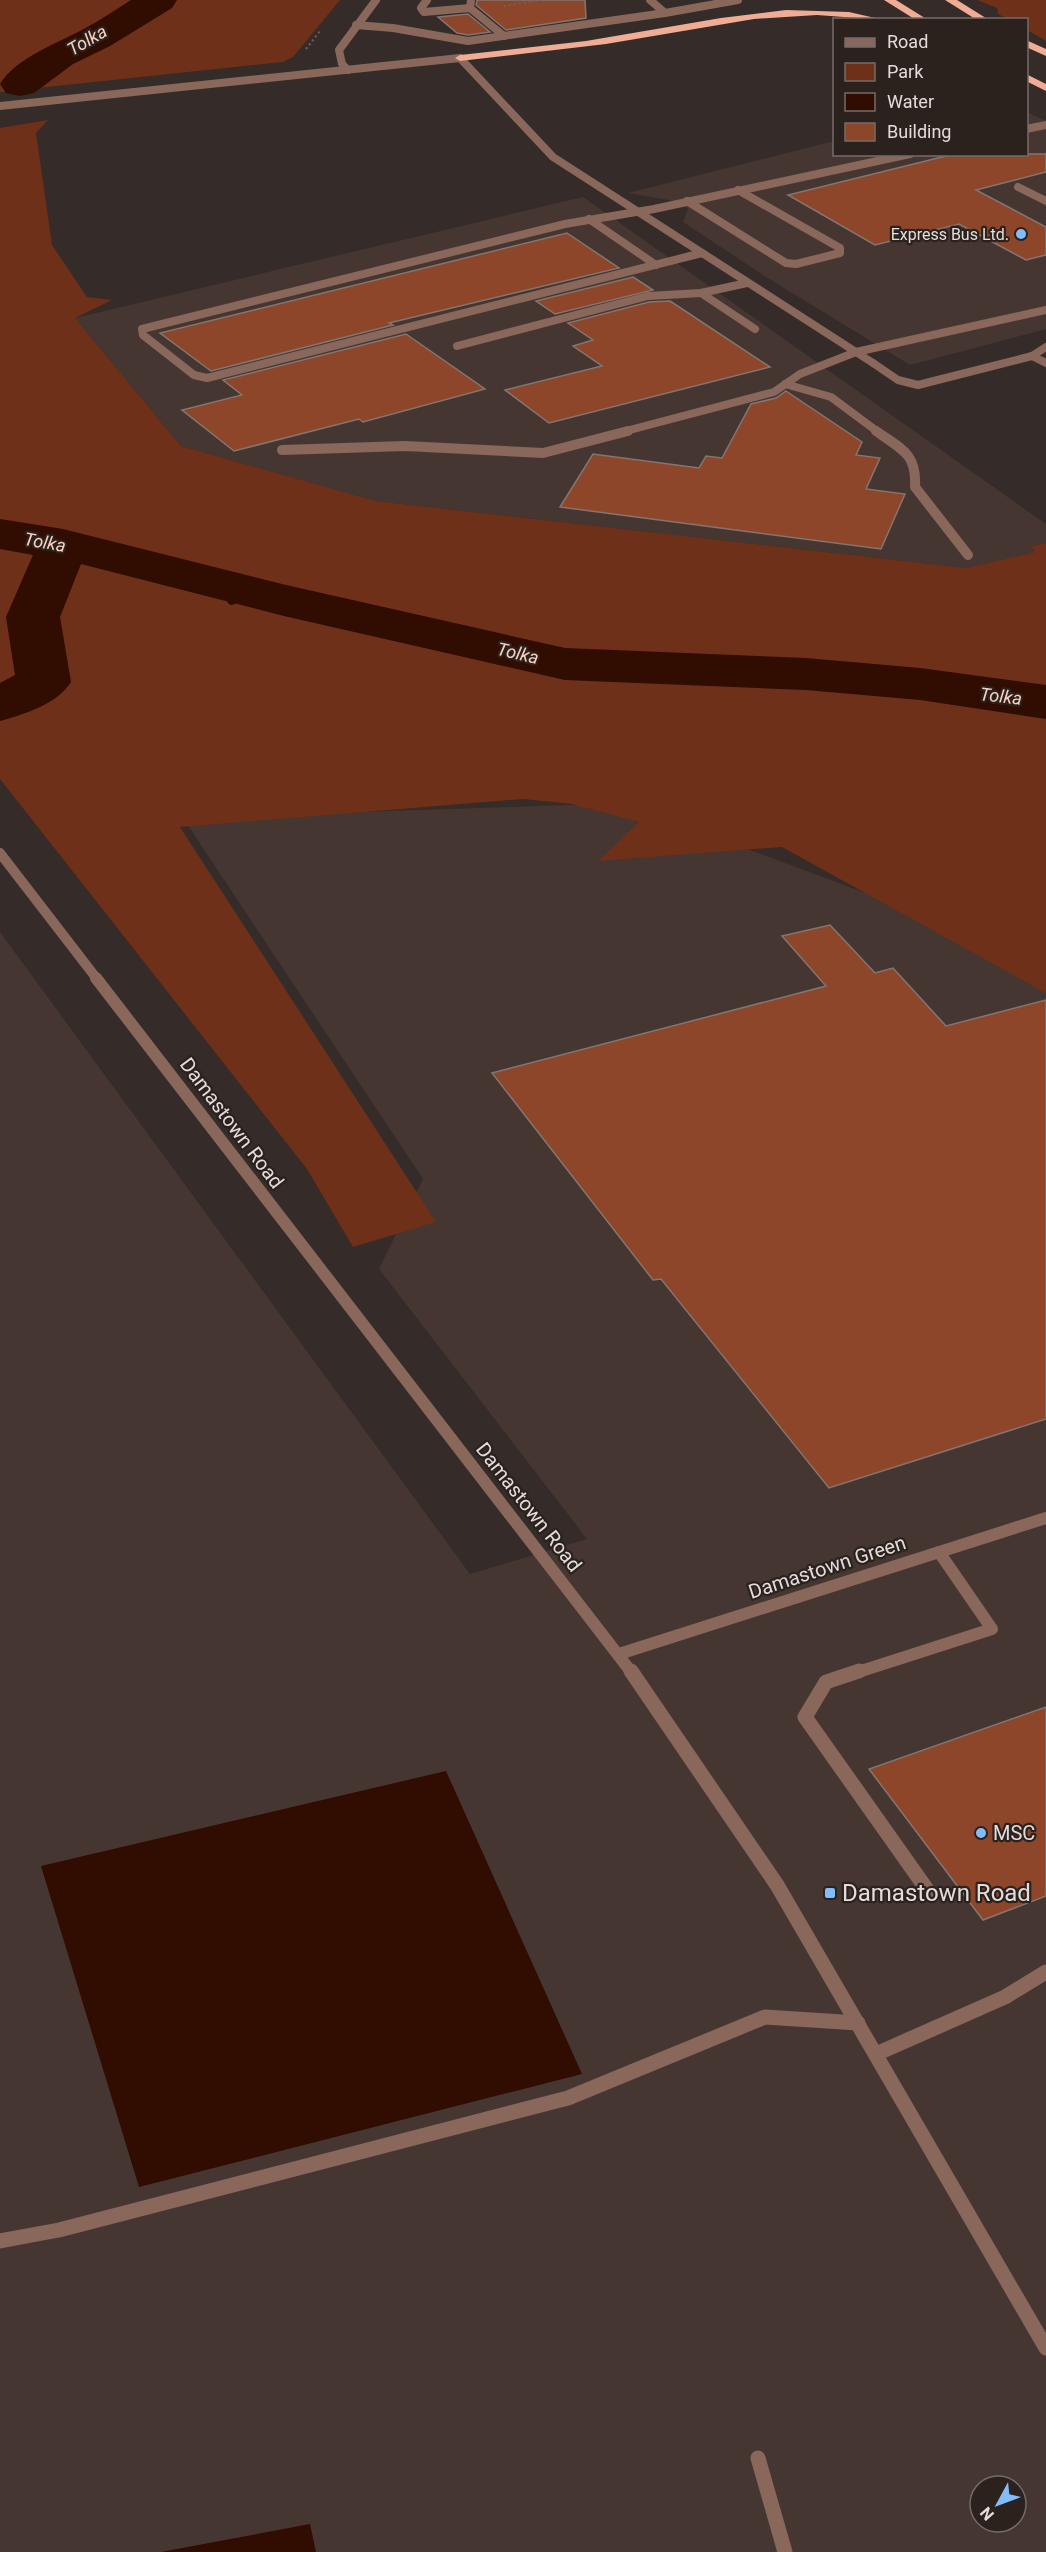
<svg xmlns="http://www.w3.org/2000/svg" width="1046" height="2552" viewBox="0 0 1046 2552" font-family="Roboto,sans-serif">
<rect width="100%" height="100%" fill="#352b28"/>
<g fill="#463631" fill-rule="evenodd">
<polygon points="1027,112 1046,121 1046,329 910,365 766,277 683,222 688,209 680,202 628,193 834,141 834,154 1026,154"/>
<polygon points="583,197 1046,524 1046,543 1030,547 1037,552 966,568 376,501 181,446 75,318"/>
<path d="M598,804L680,824L1046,960V2552H0V932L470,1574L587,1539L379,1269L423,1179L183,818ZM980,2486H1016V2522H980Z"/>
</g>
<g fill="#6e3018">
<polygon points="0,0 340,0 293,57 283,62 0,92"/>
<polygon points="977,0 1046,0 1046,41 1027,30 1026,20 1008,19 998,14 997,8"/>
<polygon points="48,120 36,133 52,245 87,297 112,300 75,318 181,446 376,501 966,568 1036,552 1030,547 1046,543 1046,697 738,663 563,660 0,528 0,128"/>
<polygon points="0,537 49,549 86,563 224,597 446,650 576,675 755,677 1046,710 1046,993 782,847 598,861 639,822 572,804 523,799 180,827 436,1222 353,1247 307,1169 0,779"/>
</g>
<g fill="#300c01">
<polygon points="446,1771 582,2074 139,2187 41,1866"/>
<polygon points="310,2524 316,2552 161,2552"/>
</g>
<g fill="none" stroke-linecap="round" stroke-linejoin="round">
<polyline stroke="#300c01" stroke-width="10" points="232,600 244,590"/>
<g fill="#300c01" fill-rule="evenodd">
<path d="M131,0H177L172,8L110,46L73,64L34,93L20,96L6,93L0,84C15,59 57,43 82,30C99,21 115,10 131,0Z"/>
<path d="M0,519L63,529L286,585L565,648L806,658L920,668L1046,685V719L920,700L806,690L565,680L284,616L81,564L60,617L71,682C57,704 25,714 0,721V683L15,675L6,617L33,555L0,549Z"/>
</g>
</g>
<g fill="#8e462b" stroke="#827672" stroke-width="1.5">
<polygon points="477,0 585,0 586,18 506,30 476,5"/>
<polygon points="468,14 490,32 468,35 457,33 438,17"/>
<polygon points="954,154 1046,154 1046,172 976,190 1046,227 1046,255 1026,260 959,224 875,245 788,195"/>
<polygon points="567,233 619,268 389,323 393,325 211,371 160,333"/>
<polygon points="633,277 653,290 555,314 536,301"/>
<polygon points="670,301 770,367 549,423 505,390 602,366 573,346 593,340 568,323 649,302"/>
<polygon points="406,334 485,389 363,422 359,419 234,451 182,410 242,395 223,380"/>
<polygon points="786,391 862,442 856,455 880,458 866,489 905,494 881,549 560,507 593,454 699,468 706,456 722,458 751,404 776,398"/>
<polygon points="830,925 875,973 893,968 946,1026 1046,1000 1046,1419 829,1488 661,1279 653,1280 492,1073 826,986 782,936"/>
<polygon points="1046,1707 1046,1896 983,1920 869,1769"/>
</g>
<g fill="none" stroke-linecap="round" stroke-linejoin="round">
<g stroke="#6c6360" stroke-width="2" stroke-dasharray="2 3" stroke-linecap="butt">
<polyline points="504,6 541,0"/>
<polyline points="306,49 320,31"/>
</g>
<g stroke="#89675b" stroke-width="8">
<polyline points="427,0 421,8 424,12 470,8"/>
<polyline points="471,0 470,8 504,36"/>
<polyline points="665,13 738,0"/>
<polyline points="356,25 393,28 468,41 665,13 650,0"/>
<polyline points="1026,129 1046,125"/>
<polyline points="1018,187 1046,201"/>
<polyline points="687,201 786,263 796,264 840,253 840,248 738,190"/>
<polyline points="589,219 656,265"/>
<polyline points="702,253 207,378 194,375 143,335 142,329 565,224 654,209 910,154"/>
<polyline points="701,293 755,329"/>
<polyline points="457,346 648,296 701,293 747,283"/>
<polyline points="1046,347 1032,356 1046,363"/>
<polyline points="873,363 898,380 918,385 1032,356"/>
<polyline points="785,384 831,397 878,432"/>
<polyline points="622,432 774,392 800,374 856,352 1046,310"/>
</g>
<g stroke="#89675b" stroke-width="10">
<path d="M876,431C901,449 917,453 915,487L968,555"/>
<polyline points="282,450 405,446 543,453 628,431"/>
</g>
<polyline stroke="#89675b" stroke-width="12" points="855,1673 992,1629 939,1552"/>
<g stroke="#89675b" stroke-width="15">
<polyline points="859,1671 826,1682 805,1717 928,1891"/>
<polyline points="876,2054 1005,1997 1046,1972"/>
<polyline points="0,2241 59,2230 568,2098 765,2017 858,2023"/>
<polyline points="758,2458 785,2552"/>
</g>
<polyline stroke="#89675b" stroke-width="8" points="460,58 553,157 873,363"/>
<polyline stroke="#89675b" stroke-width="12" points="619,1654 1046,1518"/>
<g stroke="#89675b" stroke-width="8">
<polyline points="348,70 342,64 339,50 376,0"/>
<polyline points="0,106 460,58"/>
</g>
<polyline stroke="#89675b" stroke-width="10" points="0,853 97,979"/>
<polyline stroke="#89675b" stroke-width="12" points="96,978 632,1673"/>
<polyline stroke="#89675b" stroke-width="15" points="631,1671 777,1885 1046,2348"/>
<g fill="#f0ac94" fill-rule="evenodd">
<polygon points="884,0 896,0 928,20 916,20"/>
<polygon points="945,0 957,0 989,20 977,20"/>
<polygon points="786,10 849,12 884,20 817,15 754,19 606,44 460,61 455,58 460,55 586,41 721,18"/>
<polygon points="1026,40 1046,49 1046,56 1026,47"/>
<polygon points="1026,74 1046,84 1046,91 1026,81"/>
</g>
</g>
<g fill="#82bcfa" stroke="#2b221e" stroke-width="2">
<circle cx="1021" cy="234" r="6"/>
<circle cx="981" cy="1833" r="6"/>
<rect x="824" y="1887" width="12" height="12" rx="3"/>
</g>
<g text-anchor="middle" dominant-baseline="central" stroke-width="4.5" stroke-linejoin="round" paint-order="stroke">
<g font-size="16" fill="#e3dcda" stroke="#2b221e" text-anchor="end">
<text x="1009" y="234">Express Bus Ltd.</text>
</g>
<g font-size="18" font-style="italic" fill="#fcd0c1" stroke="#2b221e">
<text transform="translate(87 40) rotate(-30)">Tolka</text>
<text transform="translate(45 542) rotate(10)">Tolka</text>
<text transform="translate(518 653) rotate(13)">Tolka</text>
<text transform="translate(1001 696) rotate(7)">Tolka</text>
</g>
<g font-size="20" fill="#e3dcda" stroke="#2b221e">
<text transform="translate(232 1123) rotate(53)">Damastown Road</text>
<text transform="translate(529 1507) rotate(52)">Damastown Road</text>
<text transform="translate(827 1567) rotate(-18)">Damastown Green</text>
</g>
<g font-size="20" fill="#e3dcda" stroke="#2b221e" text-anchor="start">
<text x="993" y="1833">MSC</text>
</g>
<g font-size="24" fill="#e3dcda" stroke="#2b221e" text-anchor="start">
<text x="842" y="1893">Damastown Road</text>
</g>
</g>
<rect x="833" y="18" width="195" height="138" fill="#2b221e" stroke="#756c69" stroke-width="1.5"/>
<rect x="845" y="38" width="30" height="9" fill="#89675b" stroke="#756c69" stroke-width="1.5"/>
<text x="887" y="48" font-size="18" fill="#e3dcda">Road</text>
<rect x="845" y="63" width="30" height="18" fill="#6e3018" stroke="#756c69" stroke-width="1.5"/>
<text x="887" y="78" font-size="18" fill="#e3dcda">Park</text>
<rect x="845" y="93" width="30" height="18" fill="#300c01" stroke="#756c69" stroke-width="1.5"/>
<text x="887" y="108" font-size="18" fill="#e3dcda">Water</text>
<rect x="845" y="123" width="30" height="18" fill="#8e462b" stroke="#756c69" stroke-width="1.5"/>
<text x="887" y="138" font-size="18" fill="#e3dcda">Building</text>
<g transform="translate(998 2504) rotate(229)"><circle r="28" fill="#2b221e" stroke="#756c69" stroke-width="1.5"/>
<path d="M0-4.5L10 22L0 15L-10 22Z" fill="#82bcfa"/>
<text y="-9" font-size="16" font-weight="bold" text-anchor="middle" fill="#e3dcda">N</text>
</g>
</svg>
